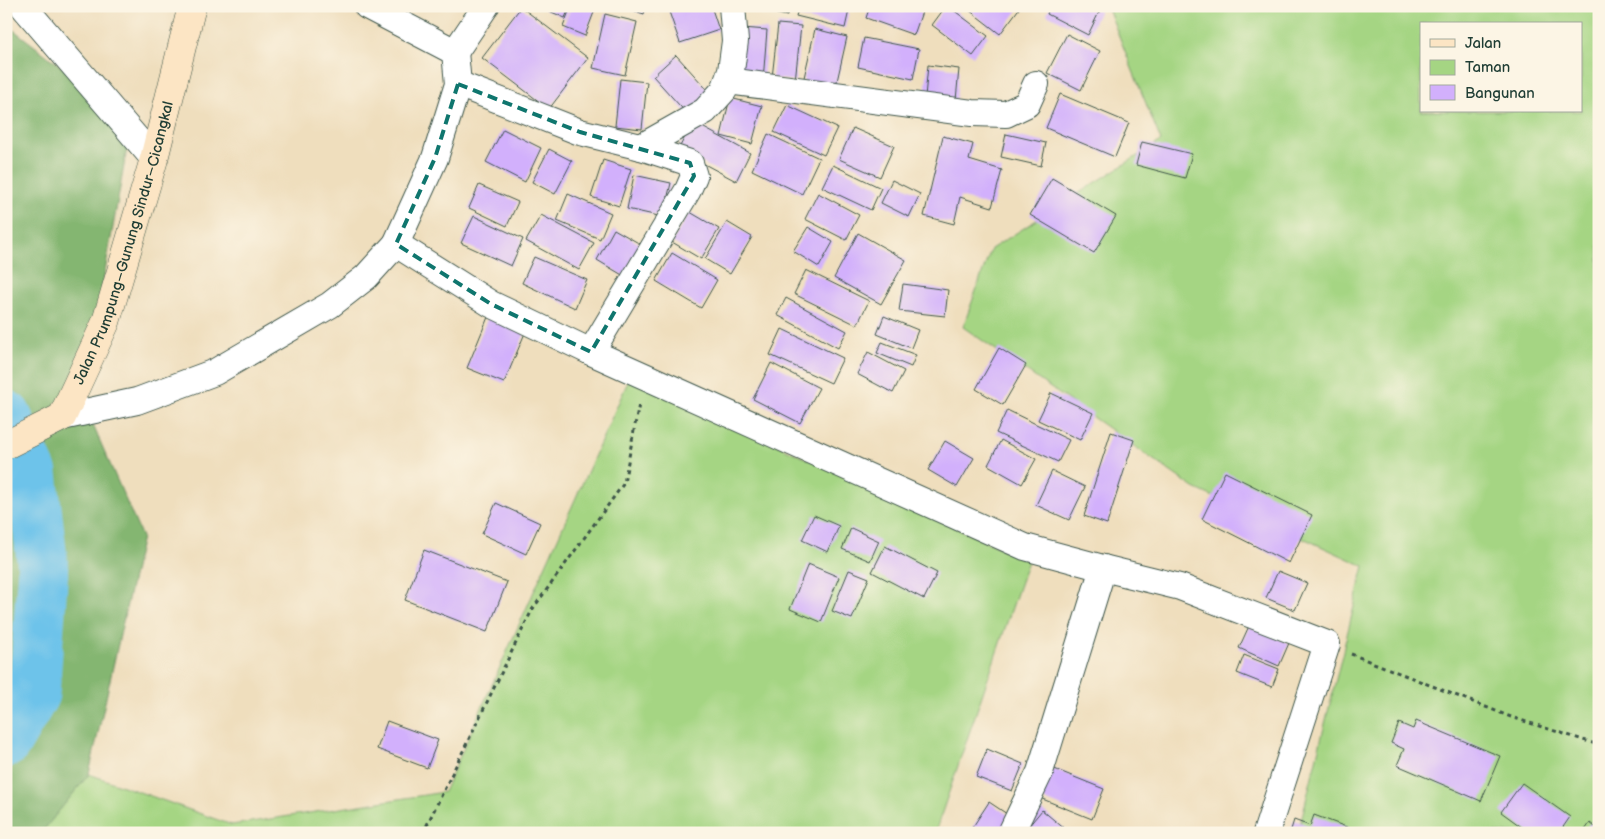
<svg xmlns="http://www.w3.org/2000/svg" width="1605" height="839" viewBox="0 0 1605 839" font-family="'Balsamiq Sans',sans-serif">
<rect width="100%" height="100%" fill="#fcf5e5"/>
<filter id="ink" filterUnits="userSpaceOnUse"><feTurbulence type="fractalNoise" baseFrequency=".02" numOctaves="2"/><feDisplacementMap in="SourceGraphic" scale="10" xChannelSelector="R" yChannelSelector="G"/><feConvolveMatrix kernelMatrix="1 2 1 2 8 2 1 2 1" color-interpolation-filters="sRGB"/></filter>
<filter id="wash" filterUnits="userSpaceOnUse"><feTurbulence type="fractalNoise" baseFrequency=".0096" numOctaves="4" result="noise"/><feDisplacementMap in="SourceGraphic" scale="20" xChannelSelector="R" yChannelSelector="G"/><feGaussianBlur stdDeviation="1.12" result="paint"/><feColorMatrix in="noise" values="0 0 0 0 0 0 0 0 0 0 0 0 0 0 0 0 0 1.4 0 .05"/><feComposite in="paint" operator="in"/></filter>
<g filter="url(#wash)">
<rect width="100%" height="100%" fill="#efdebd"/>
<g fill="#a5d583" stroke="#62895c" fill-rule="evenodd">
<path d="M1107,6H1599V833H1298L1364,566L1194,488L963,327L991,249L1161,141ZM1421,24H1581V111H1421Z"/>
<polygon points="630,377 1028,561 935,833 41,833 89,774 232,825 444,792"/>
</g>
<polygon fill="#84b671" stroke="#527a52" points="6,24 132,121 82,400 142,537 89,774 41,833 6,833"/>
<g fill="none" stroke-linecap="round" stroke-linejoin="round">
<polyline stroke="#6dc3ea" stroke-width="51" points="6,416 32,474 43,568 34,694 6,742"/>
</g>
<g id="blocks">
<g fill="#d2b0fc">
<polygon points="538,6 570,6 565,18"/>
<polygon points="571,6 596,7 585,36 563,27"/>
<polygon points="620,6 646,6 644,14"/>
<polygon points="667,6 711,6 719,30 680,43"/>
<polygon points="756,6 789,6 787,16 755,9"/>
<polygon points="799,6 850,6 845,28 796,16"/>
<polygon points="870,6 924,6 914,35 866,18"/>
<polygon points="946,6 948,6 988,36 973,56 932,25"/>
<polygon points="972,6 1021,6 1000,34 969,10"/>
<polygon points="1050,6 1102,6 1088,35 1047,14"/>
<polygon points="521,7 588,58 549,109 482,58"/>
<polygon points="605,14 637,22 625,75 593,68"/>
<polygon points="778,24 801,26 795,81 772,78"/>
<polygon points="743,28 767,30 763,81 738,79"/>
<polygon points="815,29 847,37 835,90 803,82"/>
<polygon points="1067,34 1100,51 1081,90 1047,73"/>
<polygon points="864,38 919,49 913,79 858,67"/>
<polygon points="676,55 712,95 689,116 653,76"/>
<polygon points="928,65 959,69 956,100 925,97"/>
<polygon points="620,79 647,82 642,129 615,126"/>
<polygon points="1060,94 1129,123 1115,157 1046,128"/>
<polygon points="730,98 762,106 752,144 721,136"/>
<polygon points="787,105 837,128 824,155 774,132"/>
<polygon points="693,122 750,153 736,181 678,150"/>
<polygon points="853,128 894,146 880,177 839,159"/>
<polygon points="503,129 541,148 525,182 486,162"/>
<polygon points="768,134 819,158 802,194 752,170"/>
<polygon points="1006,134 1046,143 1041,166 1001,157"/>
<polygon points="943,136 973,144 969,160 1002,170 992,207 960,197 954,224 924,216"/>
<polygon points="1142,142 1192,154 1185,178 1136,165"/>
<polygon points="549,149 572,161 555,194 532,182"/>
<polygon points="603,160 631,169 619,206 591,197"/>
<polygon points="833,165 881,188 871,210 822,187"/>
<polygon points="634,175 671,183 663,217 627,209"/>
<polygon points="1052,178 1116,216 1094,253 1030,215"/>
<polygon points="892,180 920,194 909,217 881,203"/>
<polygon points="479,185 518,202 507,226 469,208"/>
<polygon points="818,193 859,215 846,240 805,219"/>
<polygon points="568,194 611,213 600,239 557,221"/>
<polygon points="690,212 719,229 701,259 672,242"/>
<polygon points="541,215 594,243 579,270 526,241"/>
<polygon points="474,216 523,239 511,266 461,243"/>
<polygon points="727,222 752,237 730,274 705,259"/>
<polygon points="808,227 833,242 819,267 793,251"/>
<polygon points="614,229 642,245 624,276 597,260"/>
<polygon points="858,233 906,260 881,304 834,278"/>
<polygon points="672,253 717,280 701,308 656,281"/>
<polygon points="534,257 587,280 575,308 522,283"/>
<polygon points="806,270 869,301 857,325 794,294"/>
<polygon points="903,284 948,290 945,316 899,311"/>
<polygon points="786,298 847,331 838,348 777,315"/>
<polygon points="884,316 918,330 911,348 877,334"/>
<polygon points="488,317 525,333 504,383 467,368"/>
<polygon points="782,329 843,358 831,383 770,355"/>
<polygon points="882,342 916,355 911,367 877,353"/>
<polygon points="999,348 1026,365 1003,405 976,389"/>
<polygon points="868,352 904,371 893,393 857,374"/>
<polygon points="771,363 819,388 800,423 753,399"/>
<polygon points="1051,393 1093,413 1080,440 1038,420"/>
<polygon points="1007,410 1069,440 1058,462 996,433"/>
<polygon points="1111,432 1134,440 1107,524 1084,516"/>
<polygon points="1001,440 1036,459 1022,484 988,465"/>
<polygon points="945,441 974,458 957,487 928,470"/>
<polygon points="1052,471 1085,487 1069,520 1036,505"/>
<polygon points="1225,472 1312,515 1289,563 1202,519"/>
<polygon points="496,503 540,523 526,554 482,534"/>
<polygon points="814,515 839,526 828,552 802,540"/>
<polygon points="851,528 879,541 870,561 842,549"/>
<polygon points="885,546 937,573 924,599 872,572"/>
<polygon points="424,550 507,582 487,632 405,600"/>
<polygon points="808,564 839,577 821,622 790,609"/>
<polygon points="849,570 869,578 852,619 832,611"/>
<polygon points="1278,571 1307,583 1295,610 1266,598"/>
<polygon points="1249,626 1289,643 1279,666 1239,648"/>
<polygon points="1244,655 1279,669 1272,687 1237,673"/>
<polygon points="387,721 438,740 427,768 377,749"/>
<polygon points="1416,721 1500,756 1481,801 1397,765 1404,749 1391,743 1399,723 1413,729"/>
<polygon points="987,749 1023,764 1012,791 976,777"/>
<polygon points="1052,768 1104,789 1092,819 1040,798"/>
<polygon points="1522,783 1570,817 1559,833 1530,833 1501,812"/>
<polygon points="989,802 1010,816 1000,833 979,833 972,828"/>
<polygon points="1042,810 1066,830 1064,833 1023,833"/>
<polygon points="1314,815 1349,828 1347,833 1290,833 1294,820 1310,826"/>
<polygon points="1590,823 1599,830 1599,833 1583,833"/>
</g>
</g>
</g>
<g filter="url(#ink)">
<use href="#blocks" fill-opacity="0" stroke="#3e5549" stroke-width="1"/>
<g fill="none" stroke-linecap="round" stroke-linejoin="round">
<defs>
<g id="minor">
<polyline points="23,6 154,159"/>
<polyline points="455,52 486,6"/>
<polyline points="728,81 972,113 1006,114 1027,104 1036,84"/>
<polyline points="458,84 580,132 641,147 690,163 694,176 688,190 591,352"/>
<polyline points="641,147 705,111 724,90 731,71 735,41 732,6"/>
<polyline points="396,244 491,304 591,352 1025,547 1103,568 1180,587 1327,644 1266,833"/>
<polyline points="62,417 137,401 215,372 330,305 366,277 396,244 435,158 458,84 455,52 367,6"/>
<polyline points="1011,833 1040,772 1103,568"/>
</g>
<g id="secondary">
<path id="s1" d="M6,445L62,417L106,322L154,159L192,6"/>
</g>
</defs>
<use href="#minor" stroke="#3e5549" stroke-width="28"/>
<use href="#secondary" stroke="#3e5549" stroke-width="29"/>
<g stroke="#3e5549" stroke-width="3" stroke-dasharray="4 4" stroke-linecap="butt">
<polyline points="1351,654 1511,717 1599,745"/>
<polyline points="423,833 532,610 624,483 639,404"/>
</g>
<use href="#minor" stroke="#fff" stroke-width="26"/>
<use href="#secondary" stroke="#fce5c4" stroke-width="28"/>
</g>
</g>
<path fill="none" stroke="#0f766e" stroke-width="4" stroke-dasharray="10 6" stroke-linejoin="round" d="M458,84L580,132L690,163L694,176L591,352L491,304L396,244L435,158Z"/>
<g text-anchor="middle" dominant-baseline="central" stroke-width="4" stroke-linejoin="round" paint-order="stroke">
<g font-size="15" fill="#1f3d34" stroke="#fcf5e5">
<text stroke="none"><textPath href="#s1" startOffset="248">Jalan Prumpung–Gunung Sindur–Cicangkal</textPath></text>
</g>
</g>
<rect width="1605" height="839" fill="none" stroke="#fcf5e5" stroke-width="25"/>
<rect x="1420" y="22" width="162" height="90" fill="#fcf5e5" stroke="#a4ab9e"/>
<rect x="1430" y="39" width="25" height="8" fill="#fce5c4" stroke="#a4ab9e"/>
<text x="1465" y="48" font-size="15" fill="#1f3d34">Jalan</text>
<rect x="1430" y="60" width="25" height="15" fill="#a5d583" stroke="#a4ab9e"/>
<text x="1465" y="72" font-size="15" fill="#1f3d34">Taman</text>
<rect x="1430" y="85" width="25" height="15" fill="#d2b0fc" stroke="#a4ab9e"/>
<text x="1465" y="98" font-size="15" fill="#1f3d34">Bangunan</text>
</svg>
